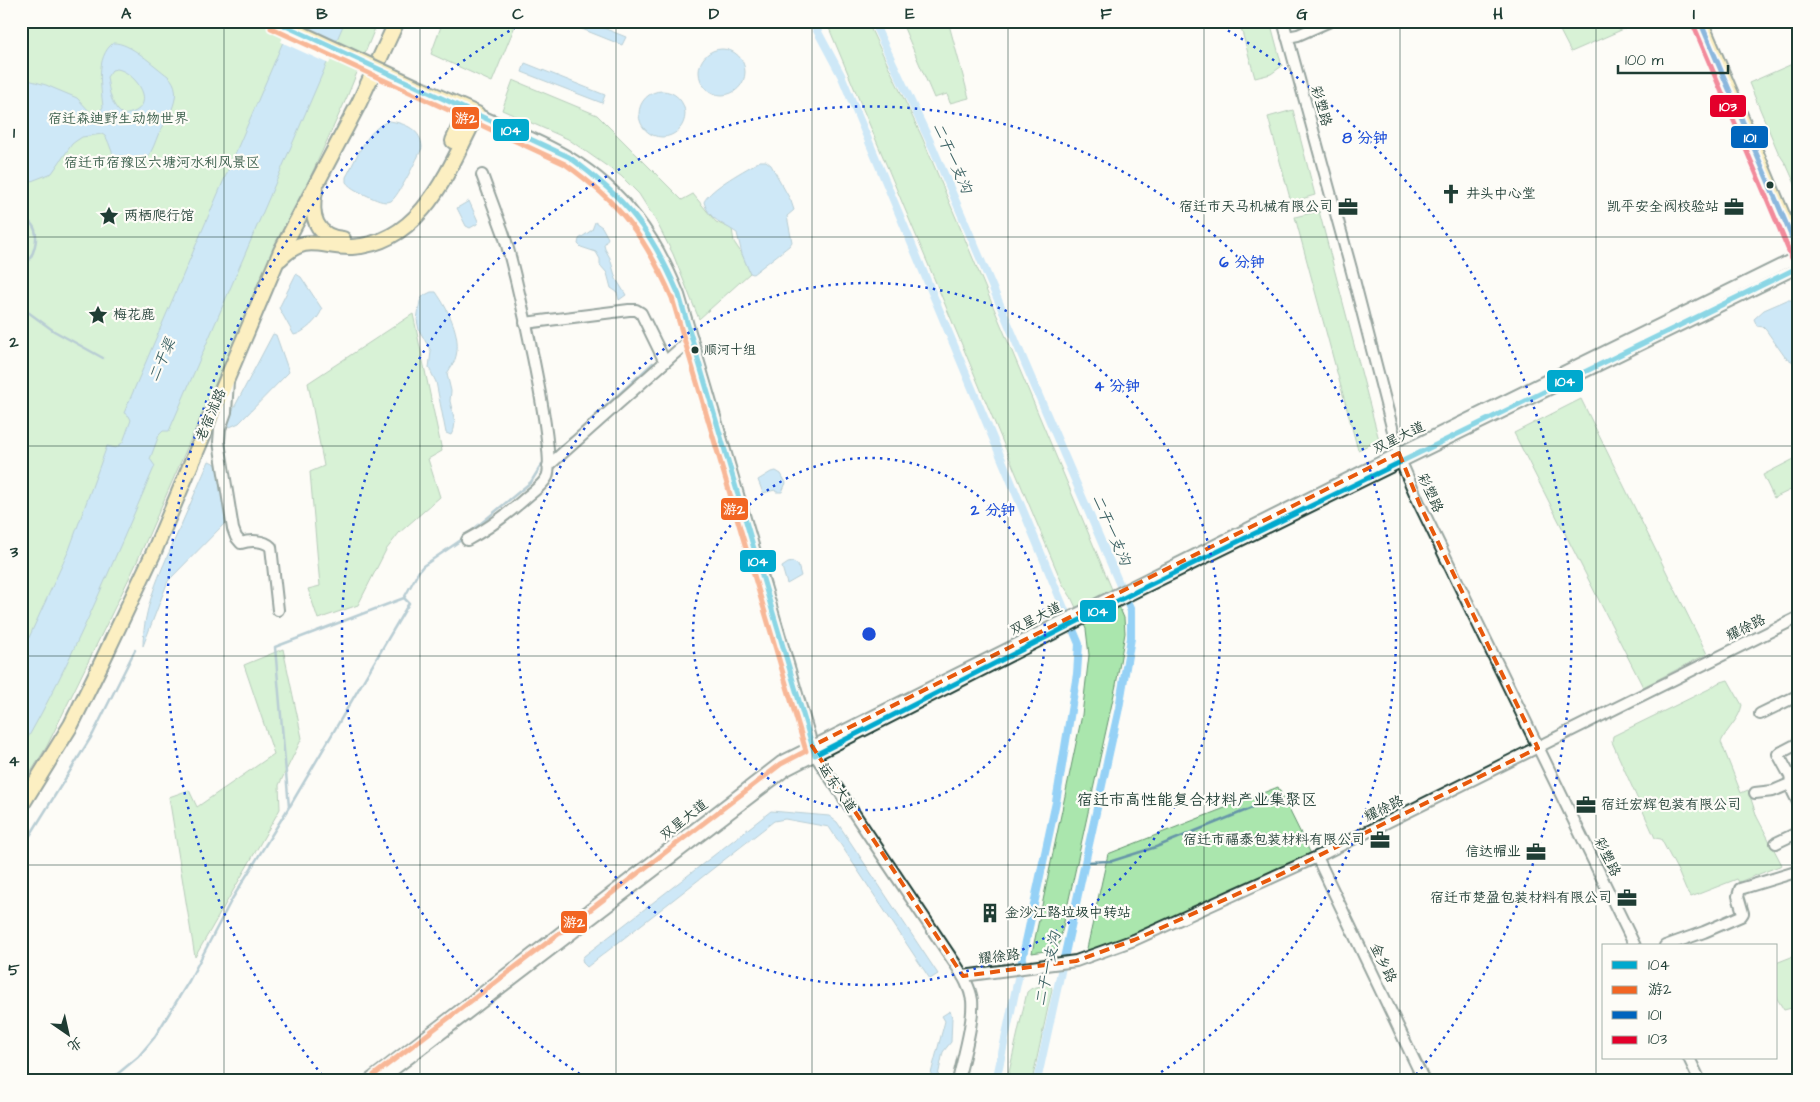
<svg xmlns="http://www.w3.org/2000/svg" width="1820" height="1102" viewBox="0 0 1820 1102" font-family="'Architects Daughter','LXGW WenKai TC',sans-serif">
<rect width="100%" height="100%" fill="#fdfcf7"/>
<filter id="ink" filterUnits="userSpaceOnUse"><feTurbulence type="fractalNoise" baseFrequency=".02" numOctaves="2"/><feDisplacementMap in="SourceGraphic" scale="10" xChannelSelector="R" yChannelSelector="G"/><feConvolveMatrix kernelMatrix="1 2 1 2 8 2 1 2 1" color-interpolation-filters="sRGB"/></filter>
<g filter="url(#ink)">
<g fill="#aae6ad" stroke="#649270">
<polygon points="21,21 378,21 347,97 212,391 135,566 47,746 21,788"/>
<polygon points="443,21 517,21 492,82 431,54"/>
<polygon points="826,21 867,21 922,137 1124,618 1125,633 1116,685 1058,949 1032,953 1082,715 1089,655 1086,629 1071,597 1062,583"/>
<polygon points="901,21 948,21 969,98 950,103 947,94 934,98"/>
<polygon points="1239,21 1270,21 1282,66 1271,74 1255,78"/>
<polygon points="1555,21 1642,21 1571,52"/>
<polygon points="1799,61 1799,193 1787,166 1778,152 1749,83"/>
<polygon points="513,80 597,115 682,200 693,194 716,222 732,229 734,242 742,254 750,273 699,319 673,254 656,221 639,194 621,176 568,139 502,110"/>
<polygon points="1293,110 1315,195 1291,202 1268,117"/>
<polygon points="1319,211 1379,440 1358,450 1295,217"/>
<polygon points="413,314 442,451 428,459 440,497 399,533 386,550 358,605 318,619 308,589 320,586 310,472 324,466 308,383"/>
<polygon points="1581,399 1707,654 1643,687 1514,433"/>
<polygon points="1794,459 1799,459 1799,486 1774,498 1763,475"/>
<polygon points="283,649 302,738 279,785 280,809 195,957 169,797 189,790 197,807 274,754 244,665"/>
<path d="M1728,680L1742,705C1739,720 1728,727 1721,742L1741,793L1748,790L1757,817L1782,865L1739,882L1737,879L1691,897L1686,890L1678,871L1661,839L1655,838L1612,742L1613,736L1709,689L1718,683Z"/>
<path d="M1278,787L1311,854C1238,890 1164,928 1086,953L1108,854Z"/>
<polygon points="1799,954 1799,1006 1784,1010 1776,997 1776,963"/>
<polygon points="1050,984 1052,989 1032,1081 1007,1081 1027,992 1032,988"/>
</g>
<g fill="#95d1f6" stroke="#6696a8" fill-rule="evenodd">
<path d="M292,21H345L169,431H163L159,435L150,459L155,466L153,470C112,564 73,660 21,750V655L69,550L107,446L116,448L123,442L131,420L129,416L124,413Z"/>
<polygon points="562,21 586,21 626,37 622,45"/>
<path d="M113,43C130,42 154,66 168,76C186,93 167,119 158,135C155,142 153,150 148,156C142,164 129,167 120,161C110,155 111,144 105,136L102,134L82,137L76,141L72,144L52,173L29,182L21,189V78L46,85L77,98L92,114L101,110L103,107C101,86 95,58 113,43ZM117,69C132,71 156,99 136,111C132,113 127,114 124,115C111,108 109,90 107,77L112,70Z"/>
<circle cx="722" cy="72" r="23"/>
<polygon points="525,63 605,95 602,103 522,72"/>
<circle cx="662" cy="114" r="23"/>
<path d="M389,121C405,123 422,130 422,148C418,157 398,197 391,201C384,204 375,199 368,196C360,192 351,189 346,182V177C357,158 366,129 389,121Z"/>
<path d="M760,161H766L771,165L791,201L794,210L787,216L792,242L789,246L753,274L750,273L742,254L737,233C724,224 708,219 704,202C710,188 747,169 760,161Z"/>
<polygon points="469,201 478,221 477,224 470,228 466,226 457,208"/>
<polygon points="595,222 602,227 608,238 604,245 605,249 610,258 616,279 626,295 619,300 617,292 611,288 607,273 600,265 600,259 596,252 581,247 578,244 579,239 592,230"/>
<path d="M296,274L301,277L322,309C319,319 304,333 294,335L279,308Z"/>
<path d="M431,292H436C449,311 465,341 453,364C451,367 449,370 447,374L451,391L450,401L455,422L454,429L451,435L446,433L436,382L429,368L431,351L419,330L417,320L420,301L423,296Z"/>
<polygon points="1787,300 1792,300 1799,307 1799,361 1793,362 1785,357 1766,330 1763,327 1757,326 1754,319 1764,310"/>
<polygon points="273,334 276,335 289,372 239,423 230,427 227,421"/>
<path d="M209,461L216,464L227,521L168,581L143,646C143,608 160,573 175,539C186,513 198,487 209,461Z"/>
<polygon points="776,471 781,474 786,483 782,492 776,492 775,490 763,493 758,480 771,472"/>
<polygon points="793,562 798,565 801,576 787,584 782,567 788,563"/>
<polygon points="771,811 829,816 837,822 938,974 930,979 829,827 785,819 774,821 587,967 583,963 582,959 584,956"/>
<polygon points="950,1011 952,1017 951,1042 943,1052 937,1081 929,1081 945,1021 942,1016"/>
</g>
<polygon fill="#fdfcf7" points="287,26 336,48 329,64 281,42"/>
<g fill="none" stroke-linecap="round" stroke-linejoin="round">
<g stroke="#6696a8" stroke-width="2.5">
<path d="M21,218C47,226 34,257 21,271"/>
<polyline points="21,307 54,331 103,358"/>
<polyline points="581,429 653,363"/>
<polyline points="551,456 572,437"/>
<polyline points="468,534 531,482 542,464"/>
<polyline points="290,806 409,603 404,598"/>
<polyline points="21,850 93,734 135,650"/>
<polyline points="1085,862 1112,861 1156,847 1274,799"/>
<polyline points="109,1081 138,1057 154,1038 189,981 232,899 289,807 275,647 404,598 419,571 423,566 464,538"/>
</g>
<g stroke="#95d1f6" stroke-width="8">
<polyline points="812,21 841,75 1079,644 1077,674 1056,802 996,1081"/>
<polyline points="873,21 933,148 1131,611 1131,638 1119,708 1037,1081"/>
</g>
<defs>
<g id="minor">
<polyline points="1283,21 1352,272 1401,462 1420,505 1635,946"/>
<polyline points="1287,37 1298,35 1330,21"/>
<path d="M477,114C506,127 542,141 570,158C624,191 656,237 679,295L815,755L956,965C963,976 970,987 972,1000C974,1022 963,1058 958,1081"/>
<polyline points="525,323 629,310 636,310 641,313 665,362"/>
<path d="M228,381L226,412L220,429L219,442L233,529L236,537L241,543C250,540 264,540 271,547L278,610"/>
<polyline points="548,466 692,338"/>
<path d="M467,540C490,528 509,513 528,496C535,490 543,485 547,477C558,455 514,264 503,232C496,213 489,194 482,175"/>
<polyline points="1760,714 1799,695"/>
<polyline points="1799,743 1778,754 1790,776 1793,792 1799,804"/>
<polyline points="1755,793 1773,791 1799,780"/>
<polyline points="1776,843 1799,832"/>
<polyline points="1317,857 1424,1081"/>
<polyline points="1665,946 1704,932 1741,916 1743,913 1738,896 1740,889 1799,871"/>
<polyline points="963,976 1076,961 1134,940 1317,857 1799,617"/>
<polyline points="1689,1058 1700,1081"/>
<polyline points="368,1081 781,762 1399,453 1799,256"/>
<polyline points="379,1081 786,770 1137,591 1799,267"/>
</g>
<g id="major">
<polyline points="1700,21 1799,255"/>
<polyline points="453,141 467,110"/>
<path d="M315,191C310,215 315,237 343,239"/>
<path d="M280,259C306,232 321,248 352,247C423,243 449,168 477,114L416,87"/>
<polyline points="21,806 71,725 100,666 153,554 281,251 359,103 397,21"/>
</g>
</defs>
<use href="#minor" stroke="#1f3d34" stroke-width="14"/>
<use href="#major" stroke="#1f3d34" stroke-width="18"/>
<use href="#minor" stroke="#fdfcf7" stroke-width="10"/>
<use href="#major" stroke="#fae180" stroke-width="14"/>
<defs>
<polyline id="major-bridge" points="274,21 416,87"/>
</defs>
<use href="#major-bridge" stroke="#1f3d34" stroke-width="18" stroke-linecap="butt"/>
<use href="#major-bridge" stroke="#fae180" stroke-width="14"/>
<defs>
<path id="bus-1" d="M275,21L569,157C627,199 651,230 679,295L815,755L1137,591L1799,267"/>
<path id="bus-2" d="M271,28L565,164C620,203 645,236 672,298L806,751L781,764L374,1075"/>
<polyline id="bus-3" points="1700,21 1799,254"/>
<polyline id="bus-4" points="1693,24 1792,258"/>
</defs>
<use href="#bus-1" stroke="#fdfcf7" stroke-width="9"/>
<use href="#bus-2" stroke="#fdfcf7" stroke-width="9"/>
<use href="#bus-3" stroke="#fdfcf7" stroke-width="9"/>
<use href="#bus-4" stroke="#fdfcf7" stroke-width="9"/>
<use href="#bus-1" stroke="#00a9ce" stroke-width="5"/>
<use href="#bus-2" stroke="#f26522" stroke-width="5"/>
<use href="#bus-3" stroke="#0065bd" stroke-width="5"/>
<use href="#bus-4" stroke="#e4002b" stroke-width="5"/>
</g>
</g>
<path d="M0 0H1820V1102H0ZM1399,453L1420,505L1538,748L1271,879L1134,940L1076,961L963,976L812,746Z" fill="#fdfcf7" fill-opacity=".55" fill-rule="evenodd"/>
<path fill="none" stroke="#e8590c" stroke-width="4" stroke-dasharray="10 6" stroke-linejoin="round" d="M1399,453L1420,505L1538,748L1271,879L1134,940L1076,961L963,976L812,746Z"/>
<path fill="none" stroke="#1f3d34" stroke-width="1" stroke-opacity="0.55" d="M224,21V1081M420,21V1081M616,21V1081M812,21V1081M1008,21V1081M1204,21V1081M1400,21V1081M1596,21V1081M21,237H1799M21,446H1799M21,656H1799M21,865H1799"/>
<g fill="none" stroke="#1d4ed8" stroke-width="2.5" stroke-dasharray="2.5 5">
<circle cx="869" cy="634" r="176"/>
<circle cx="869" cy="634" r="351"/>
<path d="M586 1078A527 527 0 1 1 1152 1078"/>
<path d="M327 1081A702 702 0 0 1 523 23M1215 23A702 702 0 0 1 1411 1081"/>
</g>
<defs>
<symbol id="church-bare" viewBox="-9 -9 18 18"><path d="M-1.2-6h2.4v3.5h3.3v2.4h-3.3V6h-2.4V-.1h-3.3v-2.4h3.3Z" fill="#1f3d34" stroke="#fdfcf7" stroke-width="2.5" paint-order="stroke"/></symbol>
<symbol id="office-bare" viewBox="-9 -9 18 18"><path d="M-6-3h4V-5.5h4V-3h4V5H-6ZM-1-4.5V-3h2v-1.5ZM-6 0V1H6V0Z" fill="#1f3d34" stroke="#fdfcf7" stroke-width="2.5" paint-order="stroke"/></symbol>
<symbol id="sight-bare" viewBox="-9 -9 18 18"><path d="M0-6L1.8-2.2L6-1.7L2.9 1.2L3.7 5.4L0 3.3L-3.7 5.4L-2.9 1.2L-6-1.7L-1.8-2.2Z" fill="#1f3d34" stroke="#fdfcf7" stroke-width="2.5" paint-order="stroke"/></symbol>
<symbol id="building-bare" viewBox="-9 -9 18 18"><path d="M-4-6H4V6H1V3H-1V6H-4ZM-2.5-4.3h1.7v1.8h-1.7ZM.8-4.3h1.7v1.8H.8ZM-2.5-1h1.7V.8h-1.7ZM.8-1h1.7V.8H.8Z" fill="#1f3d34" stroke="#fdfcf7" stroke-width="2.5" paint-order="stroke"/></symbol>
</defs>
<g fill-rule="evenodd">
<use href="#church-bare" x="1437" y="180" width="28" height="28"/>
<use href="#office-bare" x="1334" y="193" width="28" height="28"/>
<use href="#office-bare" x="1720" y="193" width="28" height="28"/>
<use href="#sight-bare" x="95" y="202" width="28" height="28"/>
<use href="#sight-bare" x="84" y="301" width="28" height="28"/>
<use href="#office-bare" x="1572" y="791" width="28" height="28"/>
<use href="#office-bare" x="1366" y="826" width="28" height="28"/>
<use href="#office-bare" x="1522" y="838" width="28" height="28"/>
<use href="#office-bare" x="1613" y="884" width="28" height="28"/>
<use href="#building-bare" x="976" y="899" width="28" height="28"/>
</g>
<g fill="#1f3d34" stroke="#fdfcf7" stroke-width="2">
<circle cx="1770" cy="185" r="4.5"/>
<circle cx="695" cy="350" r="4.5"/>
</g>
<g text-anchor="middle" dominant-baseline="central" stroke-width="4.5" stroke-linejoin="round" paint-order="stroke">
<g font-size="13" fill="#1f3d34" stroke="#fdfcf7" text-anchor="start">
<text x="704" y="350">顺河十组</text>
</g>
<g font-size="14" fill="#1f3d34" stroke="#fdfcf7">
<text transform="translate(1321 106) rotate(74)">彩塑路</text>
<text transform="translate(211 415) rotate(-67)">老宿沭路</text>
<text transform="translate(1399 438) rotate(-26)">双星大道</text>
<text transform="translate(1430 493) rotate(65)">彩塑路</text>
<text transform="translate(1036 619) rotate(-27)">双星大道</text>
<text transform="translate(1746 628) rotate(-27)">耀徐路</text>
<text transform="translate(837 788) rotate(56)">运东大道</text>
<text transform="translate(1384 809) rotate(-26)">耀徐路</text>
<text transform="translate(684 820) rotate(-38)">双星大道</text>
<text transform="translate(1607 857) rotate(64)">彩塑路</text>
<text transform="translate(999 957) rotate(-7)">耀徐路</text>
<text transform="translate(1383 963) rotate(64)">金乡路</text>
</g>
<g font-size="14" fill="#3b5f4c" stroke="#fdfcf7">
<text x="118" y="119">宿迁森迪野生动物世界</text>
<text x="162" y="163">宿迁市宿豫区六塘河水利风景区</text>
</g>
<g font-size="14" fill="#1f3d34" stroke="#fdfcf7" text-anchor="start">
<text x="1466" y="194">井头中心堂</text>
<text x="1333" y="207" text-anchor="end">宿迁市天马机械有限公司</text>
<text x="1719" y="207" text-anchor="end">凯平安全阀校验站</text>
<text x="124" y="216">两栖爬行馆</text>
<text x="113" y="315">梅花鹿</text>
<text x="1601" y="805">宿迁宏辉包装有限公司</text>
<text x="1365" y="840" text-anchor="end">宿迁市福泰包装材料有限公司</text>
<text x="1521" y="852" text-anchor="end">信达帽业</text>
<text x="1612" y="898" text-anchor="end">宿迁市楚盈包装材料有限公司</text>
<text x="1005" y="913">金沙江路垃圾中转站</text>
</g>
<g font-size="15" font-style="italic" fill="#3c6264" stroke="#fdfcf7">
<text transform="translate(952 158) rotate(66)">二干一支沟</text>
<text transform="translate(162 360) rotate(-66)">二干渠</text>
<text transform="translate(1111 530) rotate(67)">二干一支沟</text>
<text transform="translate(1048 969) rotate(-78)">二干一支沟</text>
</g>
<g font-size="16" fill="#1f3d34" stroke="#fdfcf7">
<text x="1197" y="800">宿迁市高性能复合材料产业集聚区</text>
</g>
</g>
<circle cx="869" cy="634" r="8" fill="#1d4ed8" stroke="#fdfcf7" stroke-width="2.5"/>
<g font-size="15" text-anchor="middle" font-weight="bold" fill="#1d4ed8" stroke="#fdfcf7" stroke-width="4.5" stroke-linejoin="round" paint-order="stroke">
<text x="1365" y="143">8 分钟</text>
<text x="1242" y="267">6 分钟</text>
<text x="1117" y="391">4 分钟</text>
<text x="993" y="515">2 分钟</text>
</g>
<g stroke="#fdfcf7" stroke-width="2">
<rect x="1709" y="94" width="38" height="24" rx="5" fill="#e4002b"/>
<rect x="451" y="106" width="29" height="24" rx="5" fill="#f26522"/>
<rect x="492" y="118" width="38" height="24" rx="5" fill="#00a9ce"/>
<rect x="1730" y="125" width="39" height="24" rx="5" fill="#0065bd"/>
<rect x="1546" y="369" width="38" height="24" rx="5" fill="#00a9ce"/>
<rect x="720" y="497" width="29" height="24" rx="5" fill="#f26522"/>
<rect x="739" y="549" width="38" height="24" rx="5" fill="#00a9ce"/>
<rect x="1079" y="599" width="38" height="24" rx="5" fill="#00a9ce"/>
<rect x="560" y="910" width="28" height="24" rx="5" fill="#f26522"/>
</g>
<g font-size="14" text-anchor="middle" font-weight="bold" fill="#fff">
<text x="1728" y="111">103</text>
<text x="466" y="123">游2</text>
<text x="511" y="135">104</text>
<text x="1750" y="142">101</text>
<text x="1565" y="386">104</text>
<text x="734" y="514">游2</text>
<text x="758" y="566">104</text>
<text x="1098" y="616">104</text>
<text x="574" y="927">游2</text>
</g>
<rect width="1820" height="1102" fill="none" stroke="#fdfcf7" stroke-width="55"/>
<rect x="1602" y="944" width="175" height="115" fill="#fdfcf7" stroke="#a4b0a9"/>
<rect x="1612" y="961" width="25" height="8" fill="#00a9ce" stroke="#a4b0a9"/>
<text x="1648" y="970" font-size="15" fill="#1f3d34">104</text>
<rect x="1612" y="986" width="25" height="8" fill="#f26522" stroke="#a4b0a9"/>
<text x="1648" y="994" font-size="15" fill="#1f3d34">游2</text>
<rect x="1612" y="1011" width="25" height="8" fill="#0065bd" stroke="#a4b0a9"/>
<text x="1648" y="1020" font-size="15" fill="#1f3d34">101</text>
<rect x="1612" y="1036" width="25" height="8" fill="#e4002b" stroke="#a4b0a9"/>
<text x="1648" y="1044" font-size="15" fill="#1f3d34">103</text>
<g transform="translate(68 1034) rotate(146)" stroke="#fdfcf7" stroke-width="4" paint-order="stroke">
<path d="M0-4L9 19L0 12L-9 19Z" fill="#1f3d34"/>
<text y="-8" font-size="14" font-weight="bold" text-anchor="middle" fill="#1f3d34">北</text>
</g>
<path d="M1618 65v8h110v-8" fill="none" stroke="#1f3d34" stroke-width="2.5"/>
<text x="1625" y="65" font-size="15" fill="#1f3d34" stroke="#fdfcf7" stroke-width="4" paint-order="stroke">100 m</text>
<rect x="28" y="28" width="1764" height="1046" fill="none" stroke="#1f3d34" stroke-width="2"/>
<g font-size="16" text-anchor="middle" font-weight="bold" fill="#1f3d34">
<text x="126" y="19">A</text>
<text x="322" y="19">B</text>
<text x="518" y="19">C</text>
<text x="714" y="19">D</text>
<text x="910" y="19">E</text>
<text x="1106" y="19">F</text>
<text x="1302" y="19">G</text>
<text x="1498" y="19">H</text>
<text x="1694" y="19">I</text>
<text x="14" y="138">1</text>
<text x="14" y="347">2</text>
<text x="14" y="557">3</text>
<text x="14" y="766">4</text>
<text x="14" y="975">5</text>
</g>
</svg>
